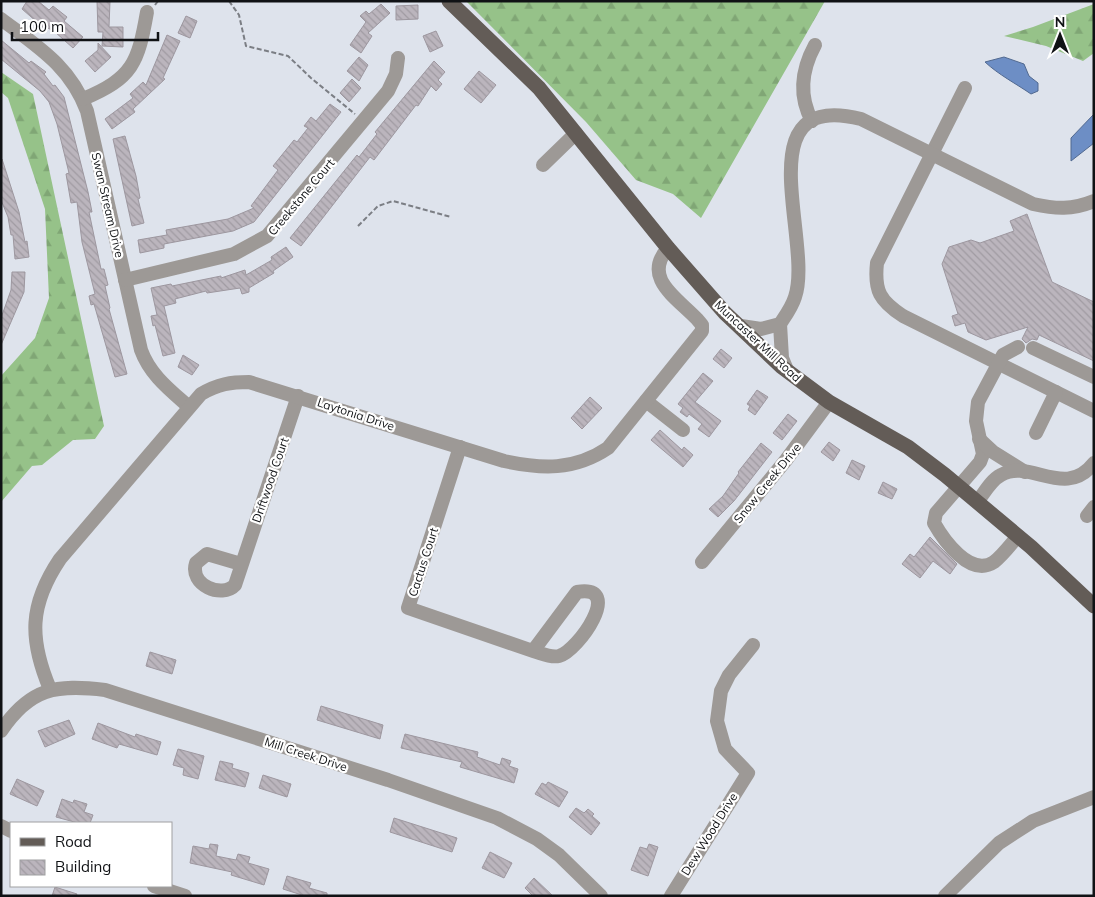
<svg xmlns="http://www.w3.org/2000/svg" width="1095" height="897" viewBox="0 0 1095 897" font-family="Mulish,sans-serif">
<defs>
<pattern id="forest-firs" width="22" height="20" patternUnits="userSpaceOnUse" patternTransform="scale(1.25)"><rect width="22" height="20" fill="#96c289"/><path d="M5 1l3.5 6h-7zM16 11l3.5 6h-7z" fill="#80a675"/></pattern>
<pattern id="building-back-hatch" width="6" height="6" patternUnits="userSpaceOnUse" patternTransform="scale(1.25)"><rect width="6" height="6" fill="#bbb5bd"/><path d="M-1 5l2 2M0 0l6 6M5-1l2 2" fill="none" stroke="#a09ba2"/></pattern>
</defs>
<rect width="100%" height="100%" fill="#dee3ec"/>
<g fill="url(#forest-firs)">
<polygon points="466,1 825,1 701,218 673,194 636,180 586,122"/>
<polygon points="1094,4 1094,53 1083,61 1046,46 1004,36 1033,27"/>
<polygon points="1,72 33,94 104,426 95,439 73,440 42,465 32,466 1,502 1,376 35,338 49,298 45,209 8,98 1,92"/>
</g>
<g fill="#6d8ec5" stroke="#516990">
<path d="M1004,57L1024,64L1029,76L1038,83V91L1031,94C1015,83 999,75 985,62Z"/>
<polygon points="1094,114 1094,143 1071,161 1071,138"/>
</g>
<g fill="url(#building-back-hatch)" stroke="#9d979f">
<polygon points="27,1 38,1 49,10 53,6 67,17 64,21 83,37 73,48 55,32 48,28 46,30 22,9"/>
<polygon points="97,1 110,1 109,27 123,27 123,47 102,46 103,32 98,32"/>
<polygon points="381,4 390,13 368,33 372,36 361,53 350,45 366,22 360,16 366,11 369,14"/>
<polygon points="418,5 418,19 396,20 396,6"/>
<polygon points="186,16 197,21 190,38 178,33"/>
<polygon points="436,31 443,46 430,52 423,36"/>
<polygon points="167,35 180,41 163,78 165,79 133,109 135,112 112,129 105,119 133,98 130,94 143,82 146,85"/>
<polygon points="1,40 29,63 31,61 46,72 44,74 53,86 55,85 64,97 88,192 92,212 89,212 101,269 104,269 108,285 105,286 110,308 109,309 127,374 115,377 94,304 91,305 89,296 95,294 82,242 77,202 71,203 66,174 69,173 57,124 49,102 40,91 1,59"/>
<polygon points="98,43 111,57 95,72 85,61 98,50"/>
<polygon points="359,57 368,65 359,81 347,71"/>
<polygon points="434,61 445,72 438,80 442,84 436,91 431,86 418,106 416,105 374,160 370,157 301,246 290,238 357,155 359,157 377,134 375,132"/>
<polygon points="479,71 496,85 481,103 464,89"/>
<polygon points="352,79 361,88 349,102 340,93"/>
<polygon points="330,104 341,112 254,222 233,231 164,244 164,248 140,253 138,240 167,235 166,230 228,219 254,208 251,206 278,170 273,166 294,140 297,142 308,128 304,126 311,117 316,121"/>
<polygon points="125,136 136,176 140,198 138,199 144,223 132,226 113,139"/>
<polygon points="2,159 19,212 25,242 27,241 29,257 15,259 13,235 11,235 8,217 1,200"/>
<polygon points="1027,214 1052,282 1094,302 1094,361 1039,335 1037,340 1032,339 1026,343 1022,339 1028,327 986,340 968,332 965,323 955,326 952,316 958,314 942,264 949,247 971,240 980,243 1014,231 1010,221"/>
<polygon points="286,247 293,257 273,271 274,273 249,288 249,292 242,294 240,288 207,293 206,291 175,299 176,303 164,306 175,353 163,356 155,325 153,326 151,316 157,315 151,288 171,284 172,286 221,276 221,278 245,270 246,275 272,260 271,257"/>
<polygon points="12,272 25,272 24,292 1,345 1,318 11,290"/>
<polygon points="721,349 732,358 724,368 713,359"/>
<polygon points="183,355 199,365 192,375 178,367"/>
<polygon points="703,373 713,381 695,402 721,421 709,437 698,429 702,424 689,414 687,417 680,412 683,408 678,404"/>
<polygon points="757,390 768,397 755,415 748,410 750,406 747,404"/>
<polygon points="590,397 602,408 582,429 571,418"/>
<polygon points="788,414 797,421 782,440 773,433"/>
<polygon points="660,430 682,450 684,447 693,455 683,467 651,440"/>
<polygon points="829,442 840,450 833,461 821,452"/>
<polygon points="761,443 772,452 734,501 718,517 709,509 723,496 739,473 738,472"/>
<polygon points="852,460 865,466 859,480 846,473"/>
<polygon points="883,482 897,489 892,499 878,493"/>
<polygon points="930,537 957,564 950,574 933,561 920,578 902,564 910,554 914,557"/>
<polygon points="150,652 176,660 172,674 146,666"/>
<polygon points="321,706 383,725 380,739 317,720"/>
<polygon points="69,720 75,734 45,747 38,731"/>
<polygon points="98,723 135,737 136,734 161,742 157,755 119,744 117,748 92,739"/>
<polygon points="405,734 478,752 477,757 500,765 502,758 511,761 509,766 518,769 514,783 460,767 462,762 401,748"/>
<polygon points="178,749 204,756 198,779 183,775 184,768 173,765"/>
<polygon points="220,761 233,764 232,768 249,773 245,787 215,780"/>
<polygon points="263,775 291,784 287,797 259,788"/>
<polygon points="17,779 44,791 37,806 10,794"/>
<polygon points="548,782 568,792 559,807 535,794 542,783 546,785"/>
<polygon points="62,799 73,803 74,800 87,804 84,812 93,815 90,823 78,823 56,817"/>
<polygon points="576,808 584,813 588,809 594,814 592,816 600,823 591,835 569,817"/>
<polygon points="394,818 457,838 452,852 390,832"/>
<polygon points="210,844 218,845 216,856 236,860 238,854 250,857 248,863 269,869 264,885 231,875 232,872 190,863 193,846 209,849"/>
<polygon points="649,844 658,847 648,876 631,870 640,847 647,849"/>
<polygon points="490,852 512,863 504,878 482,868"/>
<polygon points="287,876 311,883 309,888 327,893 327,896 305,896 283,889"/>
<polygon points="534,878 553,896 533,896 525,888"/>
<polygon points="55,887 77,894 76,896 52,896"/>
</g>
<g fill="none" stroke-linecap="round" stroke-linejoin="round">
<g stroke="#7b7e84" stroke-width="2" stroke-dasharray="5 2.5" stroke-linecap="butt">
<polyline points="229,1 239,15 246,46 288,56 311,78 355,114"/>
<polyline points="155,5 158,1"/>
<polyline points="358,226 378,206 393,201 451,217"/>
</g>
<g stroke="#9d9996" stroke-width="14">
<path d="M1,19C38,47 70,66 87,111L141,350C150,375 170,390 189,407"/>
<path d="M965,88L877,263C874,291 880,301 903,316L1094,411"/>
<path d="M83,99C133,78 138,63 147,12"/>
<path d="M812,121C798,95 802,69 815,45"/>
<polyline points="543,165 576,133"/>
<polyline points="125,280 234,254 267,236 388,91 396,74 398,58"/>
<polyline points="780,324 782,358 787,370"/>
<path d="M741,326L761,329L780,324C786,315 792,307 795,297C814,242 743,89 861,119L1033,204C1056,209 1072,210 1094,201"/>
<path d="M1018,347L1003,355L978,402L976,421L983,454L980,462L936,513L934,523C943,539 970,578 994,562C1003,555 1011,544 1018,536"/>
<polyline points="1033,348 1094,377"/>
<polyline points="646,401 683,430"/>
<polyline points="1036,433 1056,392"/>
<polyline points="979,439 993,452 1025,472"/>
<path d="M460,447L408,608L533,651C541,653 550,658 559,656C578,651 625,584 577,592L533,651"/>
<path d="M978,501C984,493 991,480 1001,475C1030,458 1065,500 1094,463"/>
<polyline points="1087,516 1094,507"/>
<polyline points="702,562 786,460 829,402"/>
<path d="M241,564L207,554L196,563C189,585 222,599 235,585L298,396"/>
<path d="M50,689C29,639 29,605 60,559L201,394C218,384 231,382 249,382L504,461C541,469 574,471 608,448L702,331V325L697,319C676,297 642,278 668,248"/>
<path d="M1,731C30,688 56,684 105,690L388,780L497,818L537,839L559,855L601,896"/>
<polyline points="1,826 11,831"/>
<polyline points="154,886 185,896"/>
<polyline points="671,896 748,773 725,749 717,721 721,691 729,675 753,645"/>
<polyline points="945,896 999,843 1033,821 1094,797"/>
</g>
<polyline stroke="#635c57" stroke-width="15" points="449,1 539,88 668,248 725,313 782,367 829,402 908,447 945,475 1031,547 1094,606"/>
</g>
<g text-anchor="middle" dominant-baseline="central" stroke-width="4.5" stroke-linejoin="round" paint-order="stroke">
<g font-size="12" fill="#101215" stroke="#fff">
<text transform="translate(301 197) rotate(-50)">Creekstone Court</text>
<text transform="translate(108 205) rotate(77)">Swan Stream Drive</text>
<text transform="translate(758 341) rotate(43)">Muncaster Mill Road</text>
<text transform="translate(356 414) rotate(18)">Laytonia Drive</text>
<text transform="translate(270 480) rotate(-71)">Driftwood Court</text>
<text transform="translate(767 483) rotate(-51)">Snow Creek Drive</text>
<text transform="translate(423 562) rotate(-72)">Cactus Court</text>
<text transform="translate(306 754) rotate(18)">Mill Creek Drive</text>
<text transform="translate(709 834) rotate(-58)">Dew Wood Drive</text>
</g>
</g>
<rect width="1095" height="897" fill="none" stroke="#101215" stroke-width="5"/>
<rect x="10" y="822" width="162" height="65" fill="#ffffff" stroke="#9fa0a1"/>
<rect x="20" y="838" width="25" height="8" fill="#635c57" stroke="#9fa0a1"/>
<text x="55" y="847" font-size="15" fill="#101215">Road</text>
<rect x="20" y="860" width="25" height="15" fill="url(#building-back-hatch)" stroke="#9fa0a1"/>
<text x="55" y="872" font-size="15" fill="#101215">Building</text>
<g transform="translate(1060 35)" stroke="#ffffff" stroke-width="4" paint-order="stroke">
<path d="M0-4L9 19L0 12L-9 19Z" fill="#101215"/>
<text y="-8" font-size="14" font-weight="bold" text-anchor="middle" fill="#101215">N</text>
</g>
<path d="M12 32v8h146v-8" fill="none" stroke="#101215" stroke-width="2.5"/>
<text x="20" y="32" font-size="15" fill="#101215" stroke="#ffffff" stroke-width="4" paint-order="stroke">100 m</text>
</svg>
